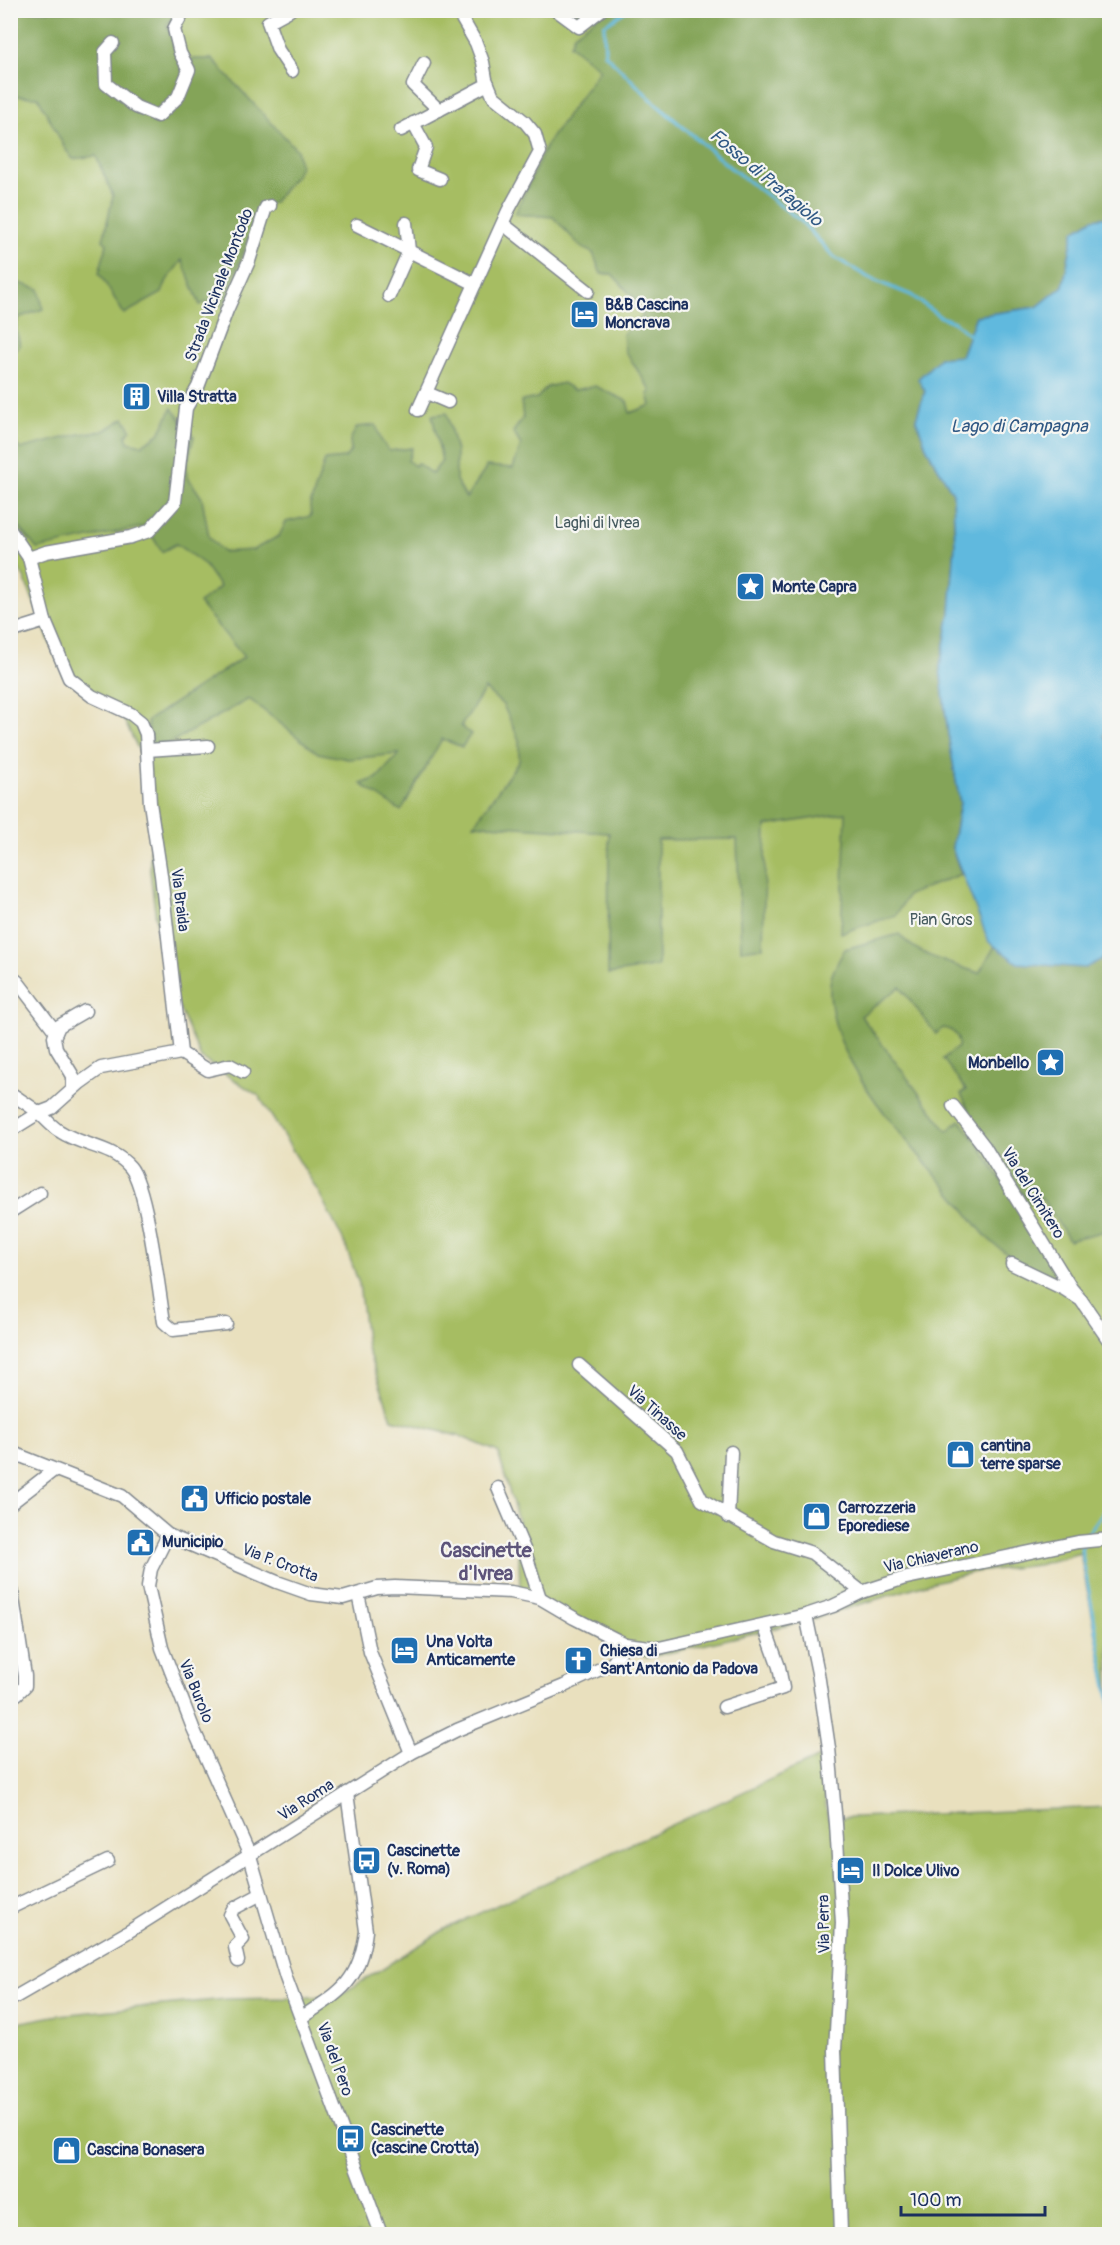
<svg xmlns="http://www.w3.org/2000/svg" width="1120" height="2245" viewBox="0 0 1120 2245" font-family="Pangolin,sans-serif">
<rect width="100%" height="100%" fill="#f6f6f2"/>
<filter id="ink" filterUnits="userSpaceOnUse"><feTurbulence type="fractalNoise" baseFrequency=".0167" numOctaves="2"/><feDisplacementMap in="SourceGraphic" scale="12" xChannelSelector="R" yChannelSelector="G"/><feConvolveMatrix kernelMatrix="1 2 1 2 8 2 1 2 1" color-interpolation-filters="sRGB"/></filter>
<filter id="wash" filterUnits="userSpaceOnUse"><feTurbulence type="fractalNoise" baseFrequency=".008" numOctaves="4" result="noise"/><feDisplacementMap in="SourceGraphic" scale="24" xChannelSelector="R" yChannelSelector="G"/><feGaussianBlur stdDeviation="1.35" result="paint"/><feColorMatrix in="noise" values="0 0 0 0 0 0 0 0 0 0 0 0 0 0 0 0 0 1.4 0 .05"/><feComposite in="paint" operator="in"/></filter>
<g filter="url(#wash)">
<rect width="100%" height="100%" fill="#e9e0be"/>
<g fill="#a6bd62" stroke="#607660" stroke-width="1.5">
<polygon points="10,11 1109,11 1109,1700 1080,1553 1038,1565 975,1572 926,1584 806,1621 647,1658 586,1629 539,1599 520,1594 518,1521 498,1452 462,1437 392,1419 367,1348 359,1284 345,1244 319,1193 259,1096 201,1058 173,994 157,927 150,871 151,819 147,767 121,714 71,681 51,645 24,578 11,554"/>
<polygon points="819,1757 828,1818 1109,1807 1109,2234 11,2234 11,2024 59,2015 226,1999 296,1998 340,1995 445,1929"/>
</g>
<g fill="#84a458" stroke="#506a5b" stroke-width="1.5">
<polygon points="607,10 1109,11 1109,217 1093,219 1074,231 1063,286 1037,307 976,316 961,357 940,358 925,391 916,419 927,449 953,493 955,545 950,613 940,667 948,734 960,803 952,848 961,874 908,895 896,915 841,933 846,813 766,826 763,947 741,950 737,839 658,840 658,966 608,974 609,833 474,824 519,761 519,740 503,705 485,689 461,726 471,734 462,747 442,739 401,811 361,784 377,778 399,754 348,759 318,753 249,699 168,744 152,745 147,721 244,657 199,603 220,587 204,564 176,544 162,552 146,526 37,549 11,517 10,436 20,449 80,434 104,431 124,418 131,429 126,436 128,442 142,445 159,434 172,408 194,436 186,469 187,476 202,498 209,537 223,552 253,550 279,536 286,522 311,516 310,505 325,460 345,458 351,451 350,440 357,427 376,425 381,440 389,451 412,448 408,461 415,466 417,463 432,474 442,461 432,415 447,413 456,452 456,480 466,498 485,470 486,466 513,468 521,445 513,432 523,418 521,401 537,398 547,387 563,383 574,390 595,386 627,401 630,413 651,405 648,394 651,391 625,351 623,334 643,316 641,306 612,274 601,274 593,253 582,248 553,217 515,214 547,144 600,69 570,45 574,34"/>
<polygon points="11,11 177,11 167,25 178,59 212,59 297,150 300,166 296,175 274,202 260,207 223,306 213,300 200,305 182,260 167,280 162,293 124,314 99,273 107,244 103,240 113,196 96,156 73,159 66,150 38,97 14,96 11,102"/>
<polygon points="11,276 13,281 39,289 43,309 18,318 16,328 20,346 11,352"/>
<path d="M899,934C917,956 953,964 979,973L995,946L1018,963L1109,955L1110,1230L1069,1240L1041,1197L1029,1204L975,1122L961,1094L966,1090L943,1059L958,1047C960,1036 954,1030 943,1028L936,1034L900,987L861,1016L947,1131L960,1120L980,1146L1067,1287C1042,1274 1015,1262 993,1243C980,1232 972,1218 961,1205C921,1156 853,1087 836,1027C832,1014 828,992 831,978C834,968 840,958 845,949Z"/>
</g>
<polygon fill="#61b9de" stroke="#3e749e" stroke-width="1.5" points="1109,217 1110,720 1104,736 1110,743 1110,955 1085,968 1018,963 989,942 952,848 960,803 948,734 940,667 950,613 955,545 953,493 927,449 916,419 925,391 918,379 940,358 961,356 976,316 1037,307 1063,286 1074,231 1093,219"/>
<g fill="none" stroke-linecap="round" stroke-linejoin="round">
<g stroke="#61b9de" stroke-width="3">
<polyline points="627,10 604,25 605,54 655,103 732,169 801,221 834,257 871,279 911,295 939,316 954,322 969,335"/>
<polyline points="1085,1538 1110,1502"/>
<polyline points="1083,1544 1081,1549 1110,1703"/>
</g>
</g>
</g>
<g filter="url(#ink)">
<g fill="none" stroke-linecap="round" stroke-linejoin="round">
<defs>
<g id="minor">
<polyline points="290,10 268,22 278,50 292,71"/>
<polyline points="556,10 579,27 601,10"/>
<polyline points="113,43 105,52 106,84 136,107 158,116 178,97 189,70 180,53 174,29 184,10"/>
<polyline points="424,63 413,85 439,110"/>
<polyline points="413,123 426,147 418,170 440,179"/>
<polyline points="401,130 488,84"/>
<polyline points="503,224 588,291"/>
<polyline points="357,225 475,284"/>
<polyline points="389,296 409,251 406,223"/>
<polyline points="427,393 448,402"/>
<polyline points="418,410 508,211 540,152 535,134 525,122 493,96 486,79 483,62 476,43 457,10"/>
<polyline points="10,530 29,558 45,621 69,678 92,696 131,714 141,722 146,734 150,803 161,875 181,1053"/>
<polyline points="29,558 46,552 131,537 149,531 175,502 186,408 198,387 227,310 249,261 266,207 270,206"/>
<polyline points="10,632 45,621"/>
<polyline points="147,750 208,746"/>
<polyline points="17,981 56,1032"/>
<polyline points="181,1053 208,1070 230,1065 243,1072"/>
<polyline points="73,1089 73,1076 56,1048 54,1037 59,1026 85,1011"/>
<path d="M10,1093C20,1100 31,1106 40,1114C47,1120 53,1128 61,1132C82,1146 112,1146 130,1167C147,1186 159,1291 164,1322L173,1330L226,1324"/>
<polyline points="953,1106 984,1146 1071,1288 1081,1300"/>
<polyline points="10,1131 39,1113 52,1108 80,1083 101,1068 181,1053"/>
<polyline points="10,1212 40,1193"/>
<polyline points="1012,1264 1064,1289 1081,1300 1110,1342"/>
<polyline points="579,1365 677,1451 702,1500 774,1541 812,1553 862,1592"/>
<polyline points="10,1450 18,1455 122,1496 168,1535 277,1582 311,1594 343,1598 377,1588 395,1587 511,1592 540,1598 574,1618 625,1644 659,1648 806,1615 833,1606 862,1592 902,1579 1078,1542 1110,1539"/>
<polyline points="498,1488 524,1549 540,1598"/>
<polyline points="10,1504 54,1470"/>
<polyline points="728,1517 731,1452"/>
<polyline points="168,1535 151,1569 148,1586 162,1648 193,1728 250,1856 286,1978 381,2234"/>
<polyline points="10,1579 25,1676 25,1686 17,1694"/>
<polyline points="358,1594 370,1652 411,1753"/>
<polyline points="806,1615 818,1673 829,1748 836,1824 842,1923 835,2050 841,2234"/>
<polyline points="724,1707 783,1688 779,1667 764,1625"/>
<polyline points="10,1908 108,1861"/>
<polyline points="238,1961 235,1947 243,1939 230,1915 233,1909 261,1894"/>
<polyline points="10,2000 128,1932 411,1753 457,1730 564,1686 613,1663 625,1644"/>
<path d="M302,2017C341,1992 360,1981 366,1931L347,1793"/>
</g>
</defs>
<use href="#minor" stroke="#82888e" stroke-width="15"/>
<use href="#minor" stroke="#fff" stroke-width="12"/>
</g>
</g>
<defs>
<symbol id="hotel-square" viewBox="-11 -11 22 22"><rect x="-9" y="-9" width="18" height="18" rx="4" fill="#1f6fb2" stroke="#f6f6f2"/><path d="M-6-4.5h1.5V1H6V5H4.5V3h-9V5H-6ZM-4 0a1.8 1.8 0 1 1 3.6 0ZM.5 0V-2.5h3Q6-2.5 6 0Z" fill="#fff"/></symbol>
<symbol id="building-square" viewBox="-11 -11 22 22"><rect x="-9" y="-9" width="18" height="18" rx="4" fill="#1f6fb2" stroke="#f6f6f2"/><path d="M-4-6H4V6H1V3H-1V6H-4ZM-2.5-4.3h1.7v1.8h-1.7ZM.8-4.3h1.7v1.8H.8ZM-2.5-1h1.7V.8h-1.7ZM.8-1h1.7V.8H.8Z" fill="#fff"/></symbol>
<symbol id="sight-square" viewBox="-11 -11 22 22"><rect x="-9" y="-9" width="18" height="18" rx="4" fill="#1f6fb2" stroke="#f6f6f2"/><path d="M0-6L1.8-2.2L6-1.7L2.9 1.2L3.7 5.4L0 3.3L-3.7 5.4L-2.9 1.2L-6-1.7L-1.8-2.2Z" fill="#fff"/></symbol>
<symbol id="shop-square" viewBox="-11 -11 22 22"><rect x="-9" y="-9" width="18" height="18" rx="4" fill="#1f6fb2" stroke="#f6f6f2"/><path d="M-5-2.5h2.3a2.7 3.5 0 0 1 5.4 0H5L5.5 6h-11ZM-1.5-2.5h3a1.5 2.3 0 0 0-3 0Z" fill="#fff"/></symbol>
<symbol id="civic-square" viewBox="-11 -11 22 22"><rect x="-9" y="-9" width="18" height="18" rx="4" fill="#1f6fb2" stroke="#f6f6f2"/><path d="M-.6-6.5H3V-4.5H.6V-3L4-1V1h2V6H-6V1h2V-1L-.6-3ZM-1.2 2.5V6h2.4V2.5Z" fill="#fff"/></symbol>
<symbol id="church-square" viewBox="-11 -11 22 22"><rect x="-9" y="-9" width="18" height="18" rx="4" fill="#1f6fb2" stroke="#f6f6f2"/><path d="M-1.2-6h2.4v3.5h3.3v2.4h-3.3V6h-2.4V-.1h-3.3v-2.4h3.3Z" fill="#fff"/></symbol>
<symbol id="bus-square" viewBox="-11 -11 22 22"><rect x="-9" y="-9" width="18" height="18" rx="4" fill="#1f6fb2" stroke="#f6f6f2"/><path d="M-5-6H5V4H4V6H2V4H-2V6H-4V4H-5ZM-3.5-4V0h7V-4ZM-3.5 1.2v1.5H-2V1.2ZM2 1.2v1.5H3.5V1.2Z" fill="#fff"/></symbol>
</defs>
<g fill-rule="evenodd">
<use href="#hotel-square" x="568" y="298" width="33" height="33"/>
<use href="#building-square" x="120" y="380" width="33" height="33"/>
<use href="#sight-square" x="734" y="570" width="33" height="33"/>
<use href="#sight-square" x="1034" y="1046" width="33" height="33"/>
<use href="#shop-square" x="944" y="1438" width="33" height="33"/>
<use href="#civic-square" x="178" y="1482" width="33" height="33"/>
<use href="#shop-square" x="800" y="1500" width="33" height="33"/>
<use href="#civic-square" x="124" y="1526" width="33" height="33"/>
<use href="#hotel-square" x="388" y="1634" width="33" height="33"/>
<use href="#church-square" x="562" y="1644" width="33" height="33"/>
<use href="#bus-square" x="350" y="1844" width="33" height="33"/>
<use href="#hotel-square" x="834" y="1854" width="33" height="33"/>
<use href="#bus-square" x="334" y="2122" width="33" height="33"/>
<use href="#shop-square" x="50" y="2134" width="33" height="33"/>
</g>
<g text-anchor="middle" dominant-baseline="central" stroke-width="4.5" stroke-linejoin="round" paint-order="stroke">
<g font-size="16" fill="#1b2f5e" stroke="#f6f6f2">
<text transform="translate(219 285) rotate(-69)">Strada Vicinale Montodo</text>
<text transform="translate(180 900) rotate(83)">Via Braida</text>
<text transform="translate(1033 1193) rotate(58)">Via del Cimitero</text>
<text transform="translate(657 1413) rotate(42)">Via Tinasse</text>
<text transform="translate(931 1557) rotate(-13)">Via Chiaverano</text>
<text transform="translate(280 1563) rotate(21)">Via P. Crotta</text>
<text transform="translate(196 1691) rotate(68)">Via Burolo</text>
<text transform="translate(306 1800) rotate(-33)">Via Roma</text>
<text transform="translate(824 1924) rotate(-91)">Via Perra</text>
<text transform="translate(335 2059) rotate(70)">Via del Pero</text>
</g>
<g font-size="16" font-weight="bold" fill="#1b2f5e" stroke="#f6f6f2" text-anchor="start">
<text x="605" y="305">B&amp;B Cascina<tspan x="605" dy="18">Moncrava</tspan></text>
<text x="157" y="397">Villa Stratta</text>
<text x="772" y="587">Monte Capra</text>
<text x="1029" y="1063" text-anchor="end">Monbello</text>
<text x="981" y="1446">cantina<tspan x="981" dy="18">terre sparse</tspan></text>
<text x="215" y="1499">Ufficio postale</text>
<text x="838" y="1508">Carrozzeria<tspan x="838" dy="18">Eporediese</tspan></text>
<text x="162" y="1542">Municipio</text>
<text x="426" y="1642">Una Volta<tspan x="426" dy="18">Anticamente</tspan></text>
<text x="600" y="1651">Chiesa di<tspan x="600" dy="18">Sant'Antonio da Padova</tspan></text>
<text x="387" y="1851">Cascinette<tspan x="387" dy="18">(v. Roma)</tspan></text>
<text x="872" y="1871">Il Dolce Ulivo</text>
<text x="371" y="2130">Cascinette<tspan x="371" dy="18">(cascine Crotta)</tspan></text>
<text x="87" y="2150">Cascina Bonasera</text>
</g>
<g font-size="16" fill="#455a5f" stroke="#f6f6f2">
<text x="597" y="523">Laghi di Ivrea</text>
<text x="941" y="920">Pian Gros</text>
</g>
<g font-size="18" font-style="italic" fill="#305884" stroke="#f6f6f2">
<text transform="translate(766 178) rotate(40)">Fosso di Prafagiolo</text>
<text x="1019" y="426">Lago di Campagna</text>
</g>
<g font-size="20" font-weight="bold" fill="#5d547a" stroke="#f6f6f2">
<text x="486" y="1550">Cascinette<tspan x="486" dy="23">d'Ivrea</tspan></text>
</g>
</g>
<rect width="1120" height="2245" fill="none" stroke="#f6f6f2" stroke-width="36"/>
<path d="M901 2206v9h144v-9" fill="none" stroke="#1b2f5e" stroke-width="3"/>
<text x="910" y="2206" font-size="18" fill="#1b2f5e" stroke="#f6f6f2" stroke-width="4.5" paint-order="stroke">100 m</text>
</svg>
